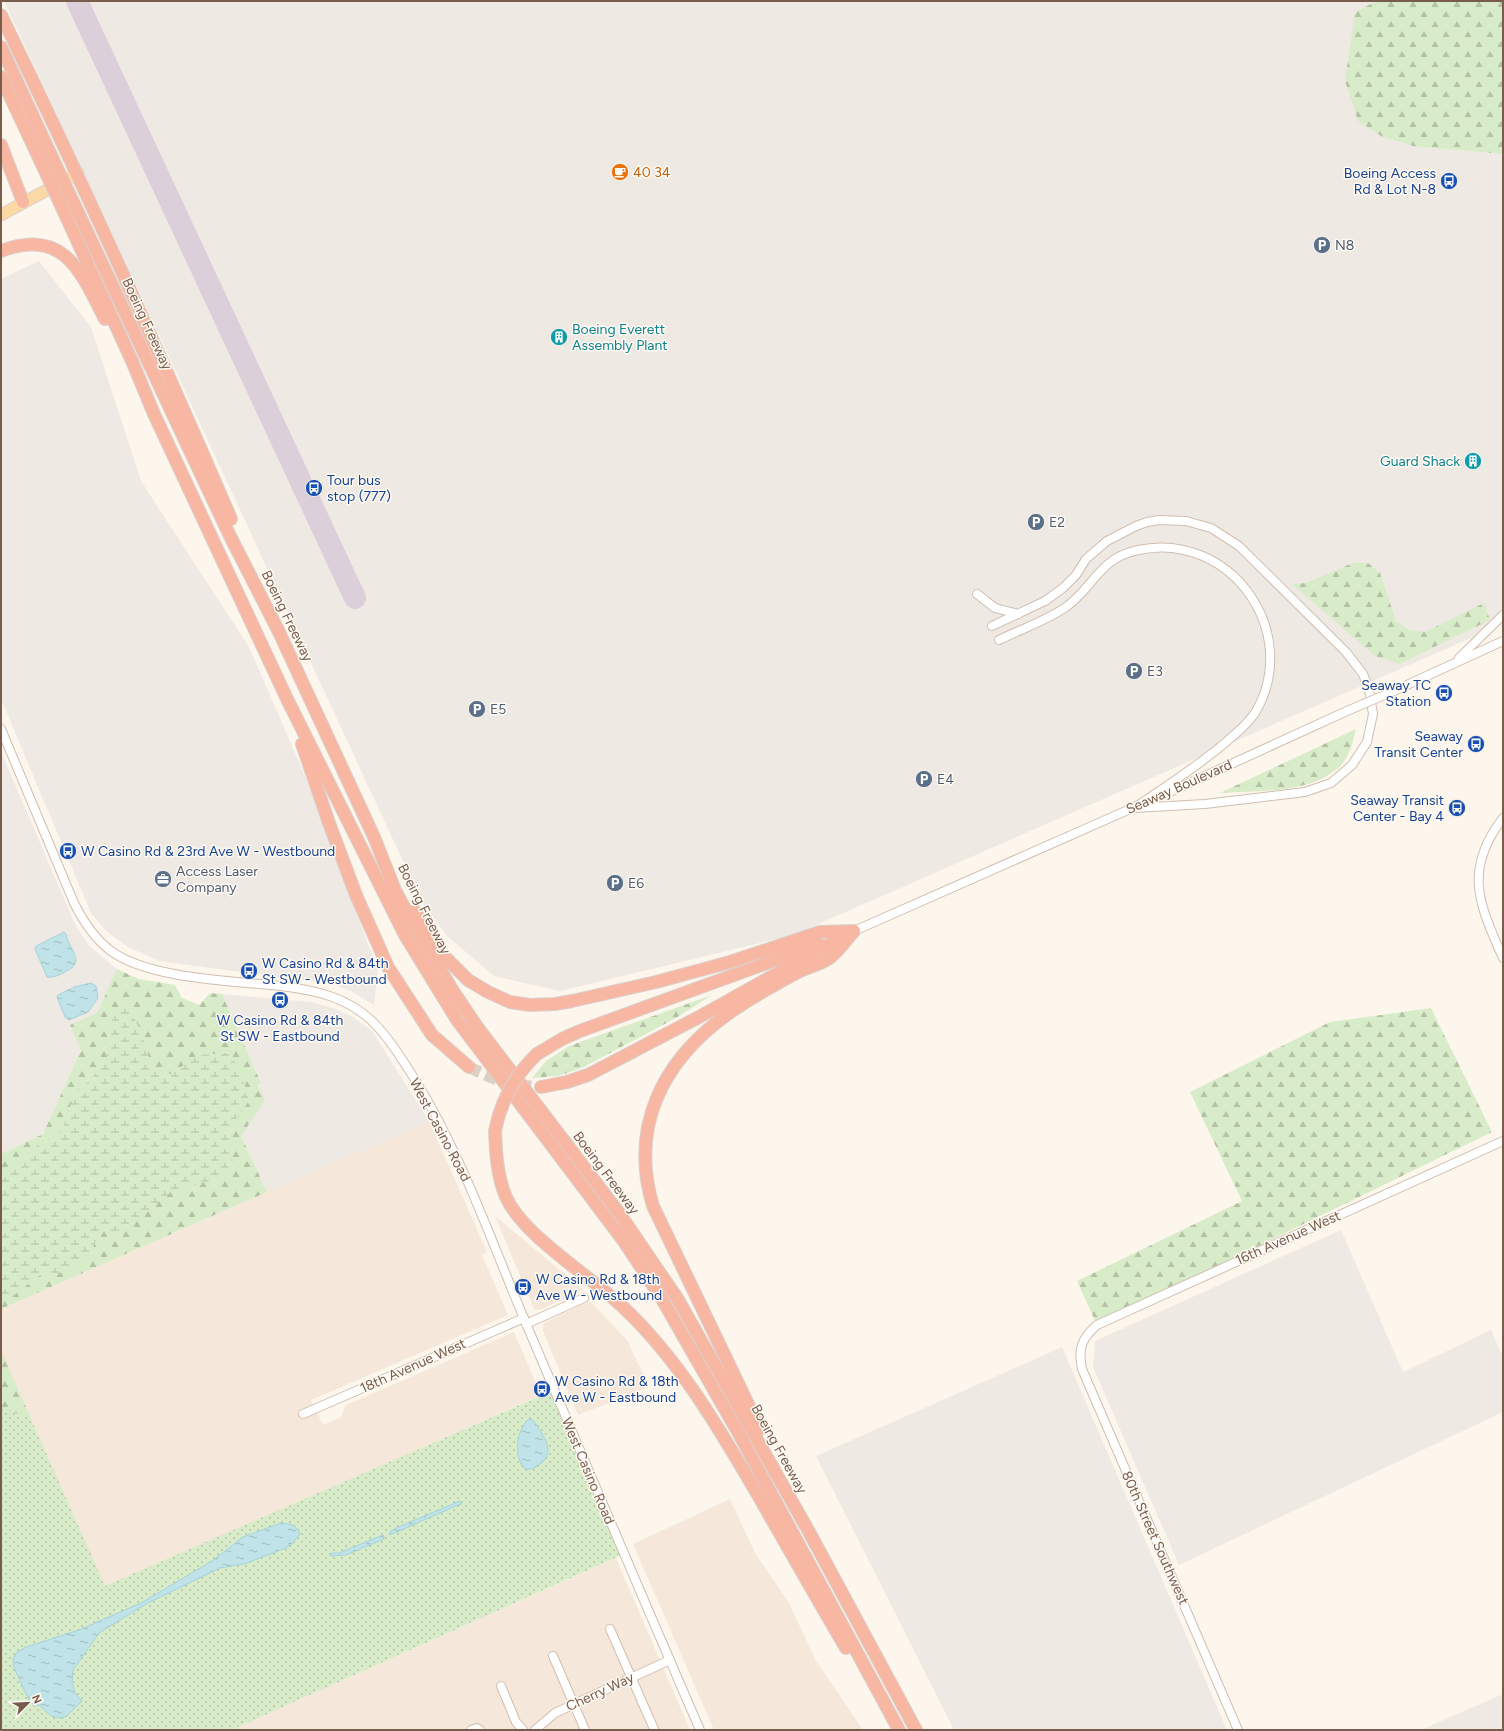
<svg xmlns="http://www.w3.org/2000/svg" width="1504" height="1731" viewBox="0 0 1504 1731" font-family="Figtree,sans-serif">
<defs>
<pattern id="grass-dots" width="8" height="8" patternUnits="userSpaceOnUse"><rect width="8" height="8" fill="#d8ecc9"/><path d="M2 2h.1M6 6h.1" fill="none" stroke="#b4c2a5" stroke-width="1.8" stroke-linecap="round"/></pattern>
<pattern id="forest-firs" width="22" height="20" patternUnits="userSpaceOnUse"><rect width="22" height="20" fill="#d8ecc9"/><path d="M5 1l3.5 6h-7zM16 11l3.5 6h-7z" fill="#b4c2a5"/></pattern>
<pattern id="wetland-marsh" width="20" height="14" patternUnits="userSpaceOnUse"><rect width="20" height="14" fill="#d8ecc9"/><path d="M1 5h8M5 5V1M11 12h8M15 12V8" fill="none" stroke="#b4c2a5"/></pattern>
<pattern id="water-ripples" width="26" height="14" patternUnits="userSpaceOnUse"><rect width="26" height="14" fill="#bfe3e8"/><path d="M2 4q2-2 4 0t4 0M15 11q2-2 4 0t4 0" fill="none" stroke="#a0bbbe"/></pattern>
</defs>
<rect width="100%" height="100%" fill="#fdf6ec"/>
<g fill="#f5e8da">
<polygon points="429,1121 487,1252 482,1255 508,1315 311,1400 323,1425 341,1417 346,1405 514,1332 541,1395 105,1587 1,1351 1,1309"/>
<polygon points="495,1216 584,1290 540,1310 534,1309"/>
<polygon points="590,1301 627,1340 649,1387 578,1415 543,1331 543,1325 545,1322"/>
<polygon points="730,1499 755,1553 789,1603 815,1659 863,1730 714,1730 633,1544"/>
<polygon points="616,1558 690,1730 232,1730"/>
</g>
<g fill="#efe9e4">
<polygon points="4,1 1503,1 1503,624 793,935 560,991 494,976 447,936 422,902"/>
<polygon points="39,261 91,327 141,481 249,647 303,771 378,970 374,1005 351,991 332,984 159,961 128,947 106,931 91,913 1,699 1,279"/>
<polygon points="1,752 75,924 89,946 117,969 43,1134 1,1154"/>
<polygon points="222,994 311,1002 333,1008 353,1017 372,1031 429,1121 267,1192 241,1136 264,1100 258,1084 261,1082"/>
<polygon points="1341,1230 1403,1372 1491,1330 1503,1357 1503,1412 1179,1565 1093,1367 1095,1341"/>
<polygon points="1062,1347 1227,1730 954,1730 816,1456"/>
<polygon points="1503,1694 1503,1730 1421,1730"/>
</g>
<polygon fill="url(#grass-dots)" points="1,1351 105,1586 554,1390 624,1554 232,1730 1,1730"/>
<g fill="url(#forest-firs)">
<polygon points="1377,1 1503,1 1503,154 1413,146 1381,136 1358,121 1345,81 1355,12"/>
<polygon points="1353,563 1368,563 1380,573 1396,621 1410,630 1425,632 1484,603 1490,620 1399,664 1375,656 1292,584 1306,583"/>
<path d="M1356,729C1353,742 1349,759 1338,768C1306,795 1259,790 1220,793Z"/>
<polygon points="117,969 139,979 175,985 182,998 199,1005 210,993 222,994 261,1083 258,1085 265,1100 241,1136 267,1192 1,1309 1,1154 43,1134 81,1050 70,1025 97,1013"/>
<polygon points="712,995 676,1018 582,1068 558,1076 532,1078 546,1061 569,1046"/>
<polygon points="1431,1008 1492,1132 1097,1325 1077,1281 1242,1201 1190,1092 1330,1022"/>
<polygon points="1,1351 31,1419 1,1407"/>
</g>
<path fill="url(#wetland-marsh)" d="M121,1005C145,1024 142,1043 154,1069L171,1074L198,1055L228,1053L240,1068L249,1101L229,1130L233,1161L217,1179L172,1191L126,1230L100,1232L88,1258L70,1271L39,1276L14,1295L1,1299V1171L14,1165L35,1147L62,1131L70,1106L79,1088L91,1080L107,1057L112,1020Z"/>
<g fill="url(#water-ripples)" stroke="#a5d3da">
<path d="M64,932L66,934C69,950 87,962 65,972C59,975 54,978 47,977L35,949L36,946Z"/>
<polygon points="91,983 96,986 98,998 88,1012 69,1020 65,1017 57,997 58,995 74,987"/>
<path d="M529,1419C535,1420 536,1424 539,1429C547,1441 554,1453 540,1464C535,1468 531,1470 525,1469C513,1457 516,1430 529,1419Z"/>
<polygon points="460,1501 461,1504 458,1505 390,1535 390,1532 396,1528"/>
<path d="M281,1523C290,1524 296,1524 300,1534L293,1543L286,1548L244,1564L220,1568L212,1572L146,1604L99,1633L73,1670L72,1682L75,1693L82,1701L67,1716L61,1718L51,1716L39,1705H34L30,1702L14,1668L13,1660L16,1653L26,1647L79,1630L141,1603L212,1561L243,1537Z"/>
<polygon points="383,1535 384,1536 384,1539 346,1555 330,1556 331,1553 339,1553"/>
</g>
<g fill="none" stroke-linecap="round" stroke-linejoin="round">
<polyline stroke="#dbcfda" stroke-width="22" points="77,1 355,598"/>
<path stroke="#dcd0c4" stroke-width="12" stroke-dasharray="12 6" stroke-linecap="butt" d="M469,1067C493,1079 514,1087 541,1087"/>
<defs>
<g id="minor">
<polyline points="977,594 995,608 1018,614"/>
<polyline points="992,626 1045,601 1063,588 1076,575 1086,559 1107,541 1136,526 1147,522 1159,520 1186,521 1211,528 1239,546 1346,652 1363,674 1369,690 1373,714 1367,742 1352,765 1331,783 1305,792 1205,804 1134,808"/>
<path d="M999,640C1021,629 1046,621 1066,607C1094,587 1099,558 1138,550C1230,530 1303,632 1255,713C1247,725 1236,733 1225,743C1196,767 1166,787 1134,808"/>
<polyline points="1459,658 1503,615"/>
<polyline points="1396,690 1503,641"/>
<path d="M1,729L74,903C83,921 95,939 111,951C149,979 234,981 281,986C315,990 347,997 373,1022C390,1039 403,1061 416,1081C462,1156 491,1240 525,1321C583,1458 641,1594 700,1730"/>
<polyline points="1159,797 1347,711"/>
<path d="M1503,818C1463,870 1479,904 1503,958"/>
<polyline points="854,931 1137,806"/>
<polyline points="526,1324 584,1298"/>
<polyline points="303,1414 524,1318"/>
<polyline points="610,1629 654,1729"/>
<polyline points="553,1656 585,1730"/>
<polyline points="501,1686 516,1722 523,1730"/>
<polyline points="471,1730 477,1728 480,1730"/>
<polyline points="535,1730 555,1713 670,1660"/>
<path d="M1238,1730L1082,1369C1078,1349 1081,1339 1097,1325L1503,1141"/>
</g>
<polyline id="major" points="1,215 78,173"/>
<g id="highway">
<path d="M1,15C82,181 158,349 231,519"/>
<polyline points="1,47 51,155"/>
<polyline points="1,77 40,160"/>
<polyline points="1,145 23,202"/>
<polyline points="76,208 230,536 279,632 374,837 395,890 413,924 455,994 478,1028 619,1213 677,1298 808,1530 916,1730"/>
<polyline points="65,214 132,361 154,414 288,701 405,935 457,1020 623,1240 662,1299 738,1432 899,1730"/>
<path d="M1,251C64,227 81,272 105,319"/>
<polyline points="302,744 329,823 356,895 388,967 432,1035 469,1067"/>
<polyline points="415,911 439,951 468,980 488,992 510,1002 530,1005 555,1004 572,1001 656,982 730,962 820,932 854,931"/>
<polyline points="537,1054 562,1039 580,1031 819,944"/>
<polyline points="541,1087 567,1082 588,1075 699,1017 846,935"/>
<path d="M495,1131C496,1154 497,1176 506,1197C523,1236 593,1278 624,1308C680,1361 720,1430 758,1495C787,1546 816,1597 846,1648"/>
<path d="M760,1429L653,1206C629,1126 663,1060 729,1013C751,998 779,982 802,970C811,966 825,963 832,956C840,949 847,939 854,931"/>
</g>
</defs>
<use href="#minor" stroke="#d1beb0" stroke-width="10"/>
<use href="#major" stroke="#dad1cd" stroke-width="13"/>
<use href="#highway" stroke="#dad1cd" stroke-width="14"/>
<use href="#minor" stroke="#fff" stroke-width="8"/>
<use href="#major" stroke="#fbd9a5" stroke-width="11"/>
<use href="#highway" stroke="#f7b7a3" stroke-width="12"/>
<defs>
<polyline id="minor-bridge" points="1347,711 1396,690"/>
<g id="highway-bridge">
<polyline points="51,155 76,208"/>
<polyline points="40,160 65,214"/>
<path d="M495,1131C501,1100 514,1076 537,1054"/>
</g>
</defs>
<use href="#minor-bridge" stroke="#d1beb0" stroke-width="10" stroke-linecap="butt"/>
<use href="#highway-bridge" stroke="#dad1cd" stroke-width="14" stroke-linecap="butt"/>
<use href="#minor-bridge" stroke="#fff" stroke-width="8"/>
<use href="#highway-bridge" stroke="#f7b7a3" stroke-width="12"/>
</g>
<defs>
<symbol id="cafe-disc" viewBox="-11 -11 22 22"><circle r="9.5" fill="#e8710a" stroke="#fffaf3"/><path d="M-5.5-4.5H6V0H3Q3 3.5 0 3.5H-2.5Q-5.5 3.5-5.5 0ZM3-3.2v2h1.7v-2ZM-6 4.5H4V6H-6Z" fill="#fff"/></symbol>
<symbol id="bus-disc" viewBox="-11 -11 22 22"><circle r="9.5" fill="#1a4fb4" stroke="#fffaf3"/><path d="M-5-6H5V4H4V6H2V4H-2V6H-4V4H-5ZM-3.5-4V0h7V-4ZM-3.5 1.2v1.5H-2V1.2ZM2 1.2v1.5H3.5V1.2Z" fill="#fff"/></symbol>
<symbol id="parking-disc" viewBox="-11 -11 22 22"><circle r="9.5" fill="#5c6f8a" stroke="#fffaf3"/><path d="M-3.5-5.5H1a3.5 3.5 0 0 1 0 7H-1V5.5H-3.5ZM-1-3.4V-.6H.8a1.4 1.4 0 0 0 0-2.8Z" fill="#fff"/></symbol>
<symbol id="building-disc" viewBox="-11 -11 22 22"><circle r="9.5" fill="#0f9aa8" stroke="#fffaf3"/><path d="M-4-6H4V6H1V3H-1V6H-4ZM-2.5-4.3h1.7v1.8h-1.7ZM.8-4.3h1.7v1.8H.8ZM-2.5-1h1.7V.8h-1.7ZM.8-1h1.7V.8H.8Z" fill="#fff"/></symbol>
<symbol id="office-disc" viewBox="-11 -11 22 22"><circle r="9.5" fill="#5c6f8a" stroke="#fffaf3"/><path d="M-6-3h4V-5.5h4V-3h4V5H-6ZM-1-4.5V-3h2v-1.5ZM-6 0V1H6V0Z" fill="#fff"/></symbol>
</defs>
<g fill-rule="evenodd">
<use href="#cafe-disc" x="610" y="162" width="20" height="20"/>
<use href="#bus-disc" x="1439" y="171" width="20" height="20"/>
<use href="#parking-disc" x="1312" y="235" width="20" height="20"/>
<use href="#building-disc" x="549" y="327" width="20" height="20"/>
<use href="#building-disc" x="1463" y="451" width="20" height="20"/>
<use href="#bus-disc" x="304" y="478" width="20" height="20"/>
<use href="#parking-disc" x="1026" y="512" width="20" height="20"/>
<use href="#parking-disc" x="1124" y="661" width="20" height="20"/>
<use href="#bus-disc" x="1434" y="683" width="20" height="20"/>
<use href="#parking-disc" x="467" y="699" width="20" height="20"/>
<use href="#bus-disc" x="1466" y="734" width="20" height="20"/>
<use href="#parking-disc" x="914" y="769" width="20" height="20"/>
<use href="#bus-disc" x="1447" y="798" width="20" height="20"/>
<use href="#bus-disc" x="58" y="841" width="20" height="20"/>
<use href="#office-disc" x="153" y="869" width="20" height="20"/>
<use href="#parking-disc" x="605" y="873" width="20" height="20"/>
<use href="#bus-disc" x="239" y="961" width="20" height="20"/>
<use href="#bus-disc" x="270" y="990" width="20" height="20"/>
<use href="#bus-disc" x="513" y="1277" width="20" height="20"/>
<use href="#bus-disc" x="532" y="1379" width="20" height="20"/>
</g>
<g text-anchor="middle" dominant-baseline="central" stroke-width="3" stroke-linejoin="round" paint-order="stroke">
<g font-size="14" fill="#c56008" stroke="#fffaf3" text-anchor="start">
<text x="633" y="172">40 34</text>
</g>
<g font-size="14" fill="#164399" stroke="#fffaf3" text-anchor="start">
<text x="1436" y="173" text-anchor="end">Boeing Access<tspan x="1436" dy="16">Rd &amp; Lot N-8</tspan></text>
<text x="327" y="480">Tour bus<tspan x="327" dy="16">stop (777)</tspan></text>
<text x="1431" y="685" text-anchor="end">Seaway TC<tspan x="1431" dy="16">Station</tspan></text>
<text x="1463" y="736" text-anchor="end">Seaway<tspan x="1463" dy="16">Transit Center</tspan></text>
<text x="1444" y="800" text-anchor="end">Seaway Transit<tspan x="1444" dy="16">Center - Bay 4</tspan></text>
<text x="81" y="851">W Casino Rd &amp; 23rd Ave W - Westbound</text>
<text x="262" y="963">W Casino Rd &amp; 84th<tspan x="262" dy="16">St SW - Westbound</tspan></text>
<text x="280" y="1020" text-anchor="middle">W Casino Rd &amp; 84th<tspan x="280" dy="16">St SW - Eastbound</tspan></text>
<text x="536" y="1279">W Casino Rd &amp; 18th<tspan x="536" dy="16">Ave W - Westbound</tspan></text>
<text x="555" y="1381">W Casino Rd &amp; 18th<tspan x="555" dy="16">Ave W - Eastbound</tspan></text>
</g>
<g font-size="14" fill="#4e5e75" stroke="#fffaf3" text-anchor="start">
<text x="1335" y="245">N8</text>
<text x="1049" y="522">E2</text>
<text x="1147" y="671">E3</text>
<text x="490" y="709">E5</text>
<text x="937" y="779">E4</text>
<text x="176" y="871">Access Laser<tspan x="176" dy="16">Company</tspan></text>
<text x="628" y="883">E6</text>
</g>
<g font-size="14" fill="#7a5c4d" stroke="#fffaf3">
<text transform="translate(147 324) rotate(65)">Boeing Freeway</text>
<text transform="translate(287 616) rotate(64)">Boeing Freeway</text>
<text transform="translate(1179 787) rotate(-24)">Seaway Boulevard</text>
<text transform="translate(424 909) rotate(63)">Boeing Freeway</text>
<text transform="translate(440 1130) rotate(62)">West Casino Road</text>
<text transform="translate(606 1173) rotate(53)">Boeing Freeway</text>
<text transform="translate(1288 1238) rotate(-24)">16th Avenue West</text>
<text transform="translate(413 1366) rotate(-24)">18th Avenue West</text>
<text transform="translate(779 1449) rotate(61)">Boeing Freeway</text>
<text transform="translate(588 1471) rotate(67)">West Casino Road</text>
<text transform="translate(1155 1538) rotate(66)">80th Street Southwest</text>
<text transform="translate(600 1692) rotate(-25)">Cherry Way</text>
</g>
<g font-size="14" fill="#0d838f" stroke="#fffaf3" text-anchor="start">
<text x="572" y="329">Boeing Everett<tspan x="572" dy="16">Assembly Plant</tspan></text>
<text x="1460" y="461" text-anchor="end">Guard Shack</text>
</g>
</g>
<rect width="1504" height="1731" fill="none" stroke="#7a5c4d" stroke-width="4"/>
<g transform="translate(28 1703) rotate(66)" stroke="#fffaf3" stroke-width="3" paint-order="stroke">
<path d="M0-3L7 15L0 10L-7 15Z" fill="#7a5c4d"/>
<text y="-6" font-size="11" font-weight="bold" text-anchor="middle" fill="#7a5c4d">N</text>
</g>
</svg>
